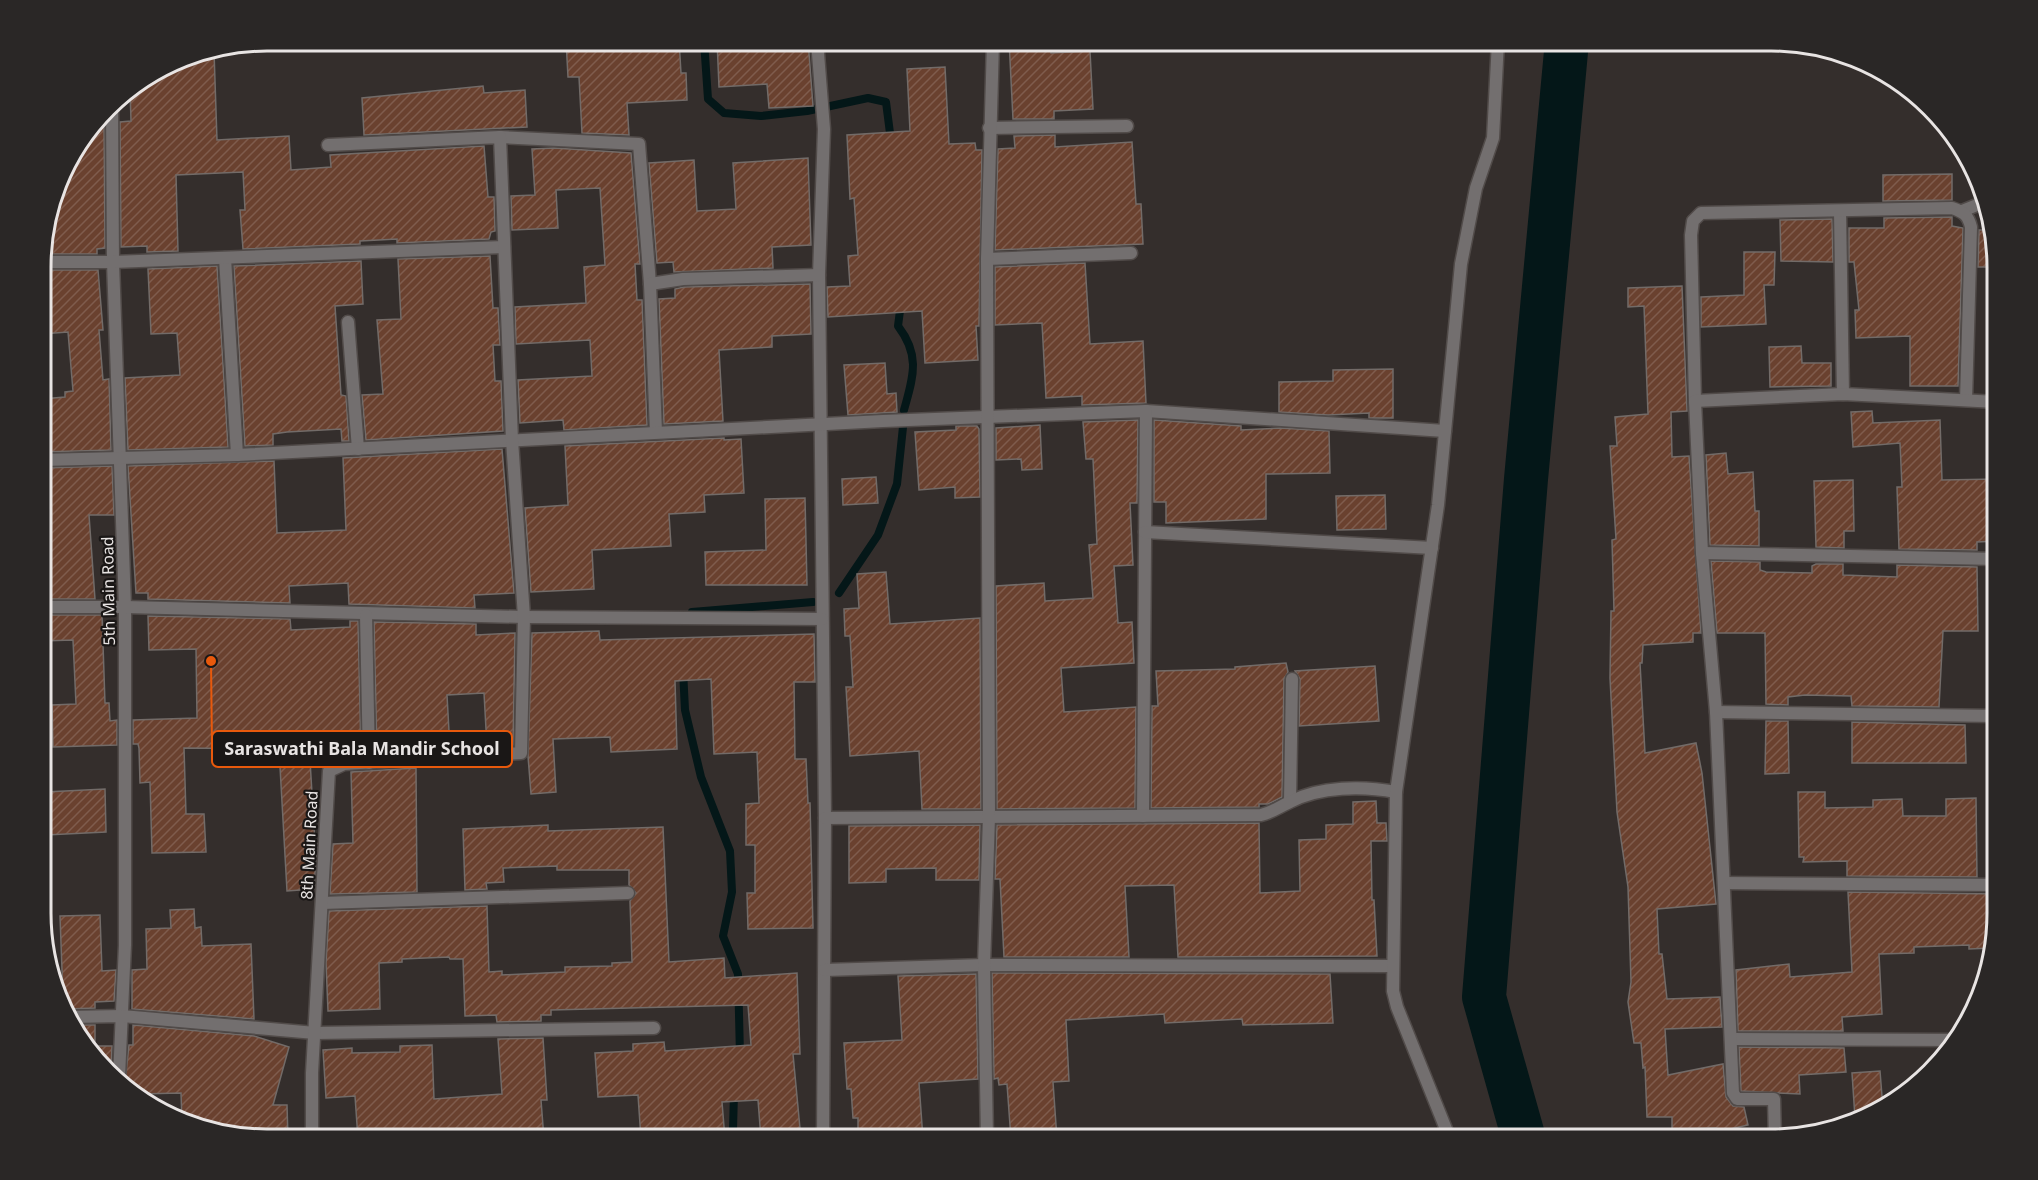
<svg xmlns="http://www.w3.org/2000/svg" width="2038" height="1180" viewBox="0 0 2038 1180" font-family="'Noto Sans',sans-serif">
<defs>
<pattern id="building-hatch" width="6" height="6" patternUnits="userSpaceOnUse" patternTransform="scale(1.5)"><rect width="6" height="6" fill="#6a412f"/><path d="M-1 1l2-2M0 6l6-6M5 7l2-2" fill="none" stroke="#7f5c4d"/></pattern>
</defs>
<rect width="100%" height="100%" fill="#342e2c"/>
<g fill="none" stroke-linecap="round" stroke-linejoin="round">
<g stroke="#041718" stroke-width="8">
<polyline points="704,41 708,99 724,113 761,116 807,111 868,98 886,102 891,141"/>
<path d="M901,303L898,326C921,356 913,377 904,410"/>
<polyline points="839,593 878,535 897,484 903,427"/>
<polyline points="692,612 813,602"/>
<polyline points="683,670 685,710 701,777 730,851 732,892 723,936 738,974 740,1055"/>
<polyline points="734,1093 733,1129 735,1139"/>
</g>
<polyline stroke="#041718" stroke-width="44" points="1524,1139 1484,997 1526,479 1567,41"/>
</g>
<g fill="url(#building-hatch)" stroke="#726b68" stroke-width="1.5">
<polygon points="566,40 679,40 681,73 686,73 687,100 627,103 629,135 582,133 579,77 568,77"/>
<polygon points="717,40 808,40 813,106 769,108 767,84 719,87"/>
<polygon points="1009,40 1050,40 1051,53 1090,51 1093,109 1054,111 1054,119 1013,119"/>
<polygon points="214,51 217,140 289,136 291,170 331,167 330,155 484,146 488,197 494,197 495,231 491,232 489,239 397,243 397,239 360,241 360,244 243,249 240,210 245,210 243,172 176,175 178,251 147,252 147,246 121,247 120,122 131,121 130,89 180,58"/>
<polygon points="945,67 949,144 975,143 976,150 982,150 979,326 976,326 978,360 925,363 922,311 828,317 827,287 850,286 848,256 858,255 854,198 850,199 847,135 910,131 907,69"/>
<polygon points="483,86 484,93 525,90 527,127 364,135 362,98"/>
<polygon points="104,123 105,248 97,249 97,254 42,254 42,237 64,166 96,124"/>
<polygon points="1055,135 1055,147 1132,142 1136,204 1141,204 1143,244 995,250 998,149 1015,148 1014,136"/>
<polygon points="554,148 631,153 640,264 635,264 637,300 642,300 647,425 564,430 563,420 520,423 518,380 592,376 590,340 516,344 515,307 586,303 584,267 605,265 600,188 556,190 558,228 512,230 511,196 535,195 532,149"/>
<polygon points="808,158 811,245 772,247 773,268 674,272 673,262 657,263 649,163 694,160 697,211 736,209 733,163"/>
<polygon points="1952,174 1952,200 1883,201 1883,175"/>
<polygon points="1952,217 1952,226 1963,228 1958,386 1910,386 1910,336 1856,338 1855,310 1859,310 1854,262 1849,262 1849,228 1884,228 1884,218"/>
<polygon points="1832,219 1833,262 1781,261 1780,220"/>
<polygon points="1979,230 1993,230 1997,267 1978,267"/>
<polygon points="1744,252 1775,252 1774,285 1764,285 1766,324 1701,327 1701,297 1744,295"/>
<polygon points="490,256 493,308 498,308 500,345 493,345 495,381 501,381 503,431 366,440 362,395 383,394 377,320 401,319 398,259"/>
<polygon points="361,261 363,304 335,306 341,395 346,396 349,441 342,441 341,429 287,432 273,434 273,445 245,446 234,266"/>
<polygon points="1085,263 1090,344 1143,341 1146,403 1082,405 1082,396 1046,398 1042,323 995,325 995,267"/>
<polygon points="217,266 228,447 128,450 125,378 180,375 177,333 151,334 148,269"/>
<polygon points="42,270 98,270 103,330 99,330 103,380 109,379 111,450 42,452 42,399 65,397 65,392 73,391 68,332 42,334"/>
<polygon points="810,284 811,334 772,336 772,347 719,350 723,421 664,424 659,299 675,298 675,289 684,287"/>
<polygon points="1682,286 1687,411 1671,412 1672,457 1689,456 1701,633 1693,633 1693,642 1643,645 1642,663 1640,663 1645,753 1696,743 1702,773 1716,904 1657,909 1659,954 1662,954 1667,999 1720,997 1722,1027 1665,1029 1668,1075 1723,1064 1726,1097 1733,1106 1744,1107 1748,1125 1717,1132 1716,1128 1672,1129 1672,1117 1647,1117 1645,1067 1643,1068 1641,1043 1634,1043 1628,1002 1631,982 1628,887 1617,812 1610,678 1611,611 1614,611 1612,540 1616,539 1610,446 1617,446 1615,417 1648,414 1644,306 1628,307 1628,288"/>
<polygon points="1801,346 1802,363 1831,363 1831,386 1770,387 1769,347"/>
<polygon points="885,363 887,394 896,393 897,412 848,415 844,365"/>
<polygon points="1393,369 1393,418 1369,418 1369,413 1328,415 1279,412 1279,382 1333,381 1333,370"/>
<polygon points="1872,411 1873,423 1940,420 1942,480 1997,479 1997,541 1977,542 1977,550 1899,549 1897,487 1902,487 1900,443 1853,447 1851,412"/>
<polygon points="1138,420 1137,503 1130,503 1133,565 1114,566 1118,623 1132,622 1134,663 1061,668 1064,712 1136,707 1135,808 997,809 996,586 1044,583 1045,601 1093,598 1089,545 1097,544 1093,459 1086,459 1083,422"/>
<polygon points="1154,420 1241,426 1241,430 1280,428 1329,431 1330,473 1266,474 1266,519 1166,523 1166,502 1154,502"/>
<polygon points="1040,425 1042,469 1022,470 1021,459 996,460 996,428"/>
<polygon points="956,426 977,426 979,429 980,497 955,498 955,487 919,490 915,432 956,430"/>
<polygon points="724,438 724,440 741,439 744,493 704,495 705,512 669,514 671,546 592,550 594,589 531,592 525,508 568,505 565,446"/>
<polygon points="502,449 514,593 474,595 475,608 349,604 348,583 289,586 290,603 148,599 148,593 136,593 128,466 274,461 277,533 346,530 343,458"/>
<polygon points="1726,453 1728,474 1753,472 1755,511 1759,511 1759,546 1710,545 1706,455"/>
<polygon points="112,466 114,515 89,515 95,599 42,599 42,468"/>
<polygon points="876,477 878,503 843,505 842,479"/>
<polygon points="1853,480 1854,531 1844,531 1844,548 1816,547 1814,481"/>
<polygon points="1385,495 1386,529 1337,530 1336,496"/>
<polygon points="805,498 807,585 706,585 705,552 766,550 765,499"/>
<polygon points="1711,561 1760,562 1760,570 1766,572 1812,573 1812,566 1816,564 1843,564 1843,575 1897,577 1897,565 1977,567 1978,631 1943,631 1939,707 1852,706 1851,696 1805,695 1788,697 1788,705 1766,704 1765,633 1717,633"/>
<polygon points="886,572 890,624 980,618 981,809 922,809 919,751 850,756 846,687 853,687 850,636 845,636 844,609 859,608 857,574"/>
<polygon points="42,615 102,615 105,703 109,703 110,721 117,720 117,745 53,747 52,705 76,704 73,640 42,641"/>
<polygon points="148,616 290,619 291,630 350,627 350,621 358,621 361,755 310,760 315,844 317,844 314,889 287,891 279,749 184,748 186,814 204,814 206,852 152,853 150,782 140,783 139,748 138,744 133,744 133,720 197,718 196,649 149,650"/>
<polygon points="374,622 476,624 476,635 515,633 513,745 487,747 484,693 447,695 450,749 377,754"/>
<polygon points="599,631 600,640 814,634 815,682 794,682 795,759 806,759 808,803 810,803 813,928 748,929 747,893 755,893 755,845 746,845 746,804 759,803 757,752 714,754 711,679 675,681 677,749 611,752 610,737 553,739 556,792 531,794 528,756 532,633"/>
<polygon points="1286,663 1288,672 1284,679 1282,797 1268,804 1259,804 1259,807 1151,808 1152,706 1158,706 1156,671 1235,669 1235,667"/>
<polygon points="1375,666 1379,721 1299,726 1300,679 1295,671"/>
<polygon points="1766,721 1788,721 1789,773 1765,774"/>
<polygon points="1852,722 1965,725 1966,763 1852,763"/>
<polygon points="416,768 417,892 330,894 333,844 353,843 351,772"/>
<polygon points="105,789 106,832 46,835 45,792"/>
<polygon points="1798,792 1825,792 1825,808 1873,807 1873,800 1902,799 1903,816 1946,816 1946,799 1976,798 1977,877 1847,876 1847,861 1803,862 1804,857 1799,857"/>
<polygon points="1376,801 1377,823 1386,823 1387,841 1371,841 1372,900 1374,900 1377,956 1178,957 1174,885 1125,886 1129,957 1004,957 1000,879 995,879 997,825 1259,823 1260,893 1300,891 1299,840 1326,839 1326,825 1353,824 1353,802"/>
<polygon points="548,825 548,831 663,827 669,962 724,958 725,978 797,973 800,1054 793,1054 801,1139 761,1139 758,1100 722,1102 725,1139 641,1139 638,1095 598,1097 595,1053 633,1051 633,1044 664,1042 665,1051 751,1045 748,1005 551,1010 551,1015 541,1015 541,1021 497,1022 496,1015 465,1016 463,959 450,959 449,957 402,959 402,962 379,963 380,1009 328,1011 326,963 329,911 487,906 489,972 502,971 502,975 565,972 565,967 612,966 612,963 632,962 630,901 636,893 629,885 629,870 557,870 557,866 503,868 504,882 486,883 487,889 465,890 463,829"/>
<polygon points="980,825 979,880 936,880 936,868 886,869 886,882 849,883 849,826"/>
<polygon points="1848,892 1997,894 1997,928 1991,948 1969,949 1969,945 1914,947 1914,953 1879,954 1882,1014 1842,1017 1843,1031 1738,1031 1736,970 1789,964 1790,977 1852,972"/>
<polygon points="194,909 195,928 201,927 202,946 251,944 254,1019 132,1009 132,970 147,969 146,929 171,928 170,910"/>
<polygon points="100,915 102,971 116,970 114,1001 95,1002 95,1008 67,1009 63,997 60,916"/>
<polygon points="992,973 1330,974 1333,1023 1243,1025 1242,1019 1165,1023 1164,1014 1066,1020 1069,1081 1053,1082 1057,1139 1011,1139 1007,1084 999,1085 998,1078 994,1079"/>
<polygon points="976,974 978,1079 919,1083 923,1139 871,1139 871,1129 858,1130 858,1118 853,1118 851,1089 847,1089 844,1043 902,1040 898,976"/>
<polygon points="73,1025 95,1025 95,1046 112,1046 111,1069 78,1039"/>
<polygon points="133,1025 254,1036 289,1047 273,1105 287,1105 288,1139 208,1132 182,1121 181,1093 138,1094 125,1082 129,1045 133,1045"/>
<polygon points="543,1038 547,1100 541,1100 544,1139 358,1139 355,1096 326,1098 323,1050 352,1048 352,1053 400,1052 400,1046 432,1045 434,1099 502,1094 498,1039"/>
<polygon points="1739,1047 1844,1048 1846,1072 1799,1075 1800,1094 1741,1091"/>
<polygon points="1880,1071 1883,1109 1855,1118 1852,1073"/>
</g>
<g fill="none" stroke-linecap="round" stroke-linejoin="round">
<defs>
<g id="street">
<polyline points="817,41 824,129 819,275 825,818 823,1139"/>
<polyline points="112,104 113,262 125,607 125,945 119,1077"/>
<polyline points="989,128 1127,126"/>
<polyline points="500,137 639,144 650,284"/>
<polyline points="1962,211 1987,201"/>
<polyline points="1840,212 1843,394"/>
<polyline points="225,258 237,455"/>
<polyline points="987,259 1131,253"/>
<polyline points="42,262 113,262 504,247"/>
<polyline points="348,322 358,449"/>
<path d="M1695,401L1691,235L1693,221L1701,213L1952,208C1964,212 1968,215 1971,227L1966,400"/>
<polyline points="1146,411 1445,431"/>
<polyline points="656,432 650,284 683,279 819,275"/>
<polyline points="42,460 237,455 883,421 1146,411 1143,816"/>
<polyline points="1145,532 1432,548"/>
<polyline points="1702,553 1997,559"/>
<polyline points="42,607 125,607 524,617 822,619"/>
<polyline points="366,615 369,763"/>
<polyline points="1716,712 1997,716"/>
<polyline points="1290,801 1292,679"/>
<path d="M825,818L1261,815C1273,812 1279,807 1290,802C1320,786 1363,786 1396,792"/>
<polyline points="1724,883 1997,885"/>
<polyline points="322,903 628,893"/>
<polyline points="825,970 984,965 1392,966"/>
<polyline points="70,1017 122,1016 315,1033 654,1028"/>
<polyline points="1731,1039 1957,1040"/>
<polyline points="312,1139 312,1073 329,771 344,764 521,753 524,617 512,440 500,137 328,145"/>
<polyline points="987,1139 984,965 989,817 987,259 993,41"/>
<polyline points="1450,1139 1397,1007 1393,991 1396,792 1438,505 1461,264 1476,188 1493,138 1498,41"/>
<polyline points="1775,1139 1774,1099 1737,1099 1733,1093 1716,712 1702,553 1695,401 1843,394 1997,402"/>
</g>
</defs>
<use href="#street" stroke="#514b49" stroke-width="15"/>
<use href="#street" stroke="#736f6f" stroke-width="12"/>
</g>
<g text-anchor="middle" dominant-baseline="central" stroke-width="4.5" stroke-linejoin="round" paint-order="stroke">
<g font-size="16" fill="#e8e4e3" stroke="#1a1716">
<text transform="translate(108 591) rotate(-91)">5th Main Road</text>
<text transform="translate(309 845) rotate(-87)">8th Main Road</text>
</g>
</g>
<path d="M0 0H2038V1180H0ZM267 51H1771A216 216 0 0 1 1987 267V913A216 216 0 0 1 1771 1129H267A216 216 0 0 1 51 913V267A216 216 0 0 1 267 51Z" fill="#2a2726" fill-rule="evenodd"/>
<path fill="none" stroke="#e8e4e3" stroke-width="3" d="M267 51H1771A216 216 0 0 1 1987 267V913A216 216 0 0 1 1771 1129H267A216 216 0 0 1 51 913V267A216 216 0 0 1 267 51Z"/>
<path fill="none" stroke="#e8590c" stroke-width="2" d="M211 661L212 749"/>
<circle fill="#e8590c" stroke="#1a1716" stroke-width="2" cx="211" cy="661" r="6"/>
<rect fill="#1a1716" stroke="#e8590c" stroke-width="2" x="212" y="731" width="300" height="36" rx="6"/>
<g font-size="18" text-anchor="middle" font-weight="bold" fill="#e8e4e3">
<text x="362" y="755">Saraswathi Bala Mandir School</text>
</g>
</svg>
